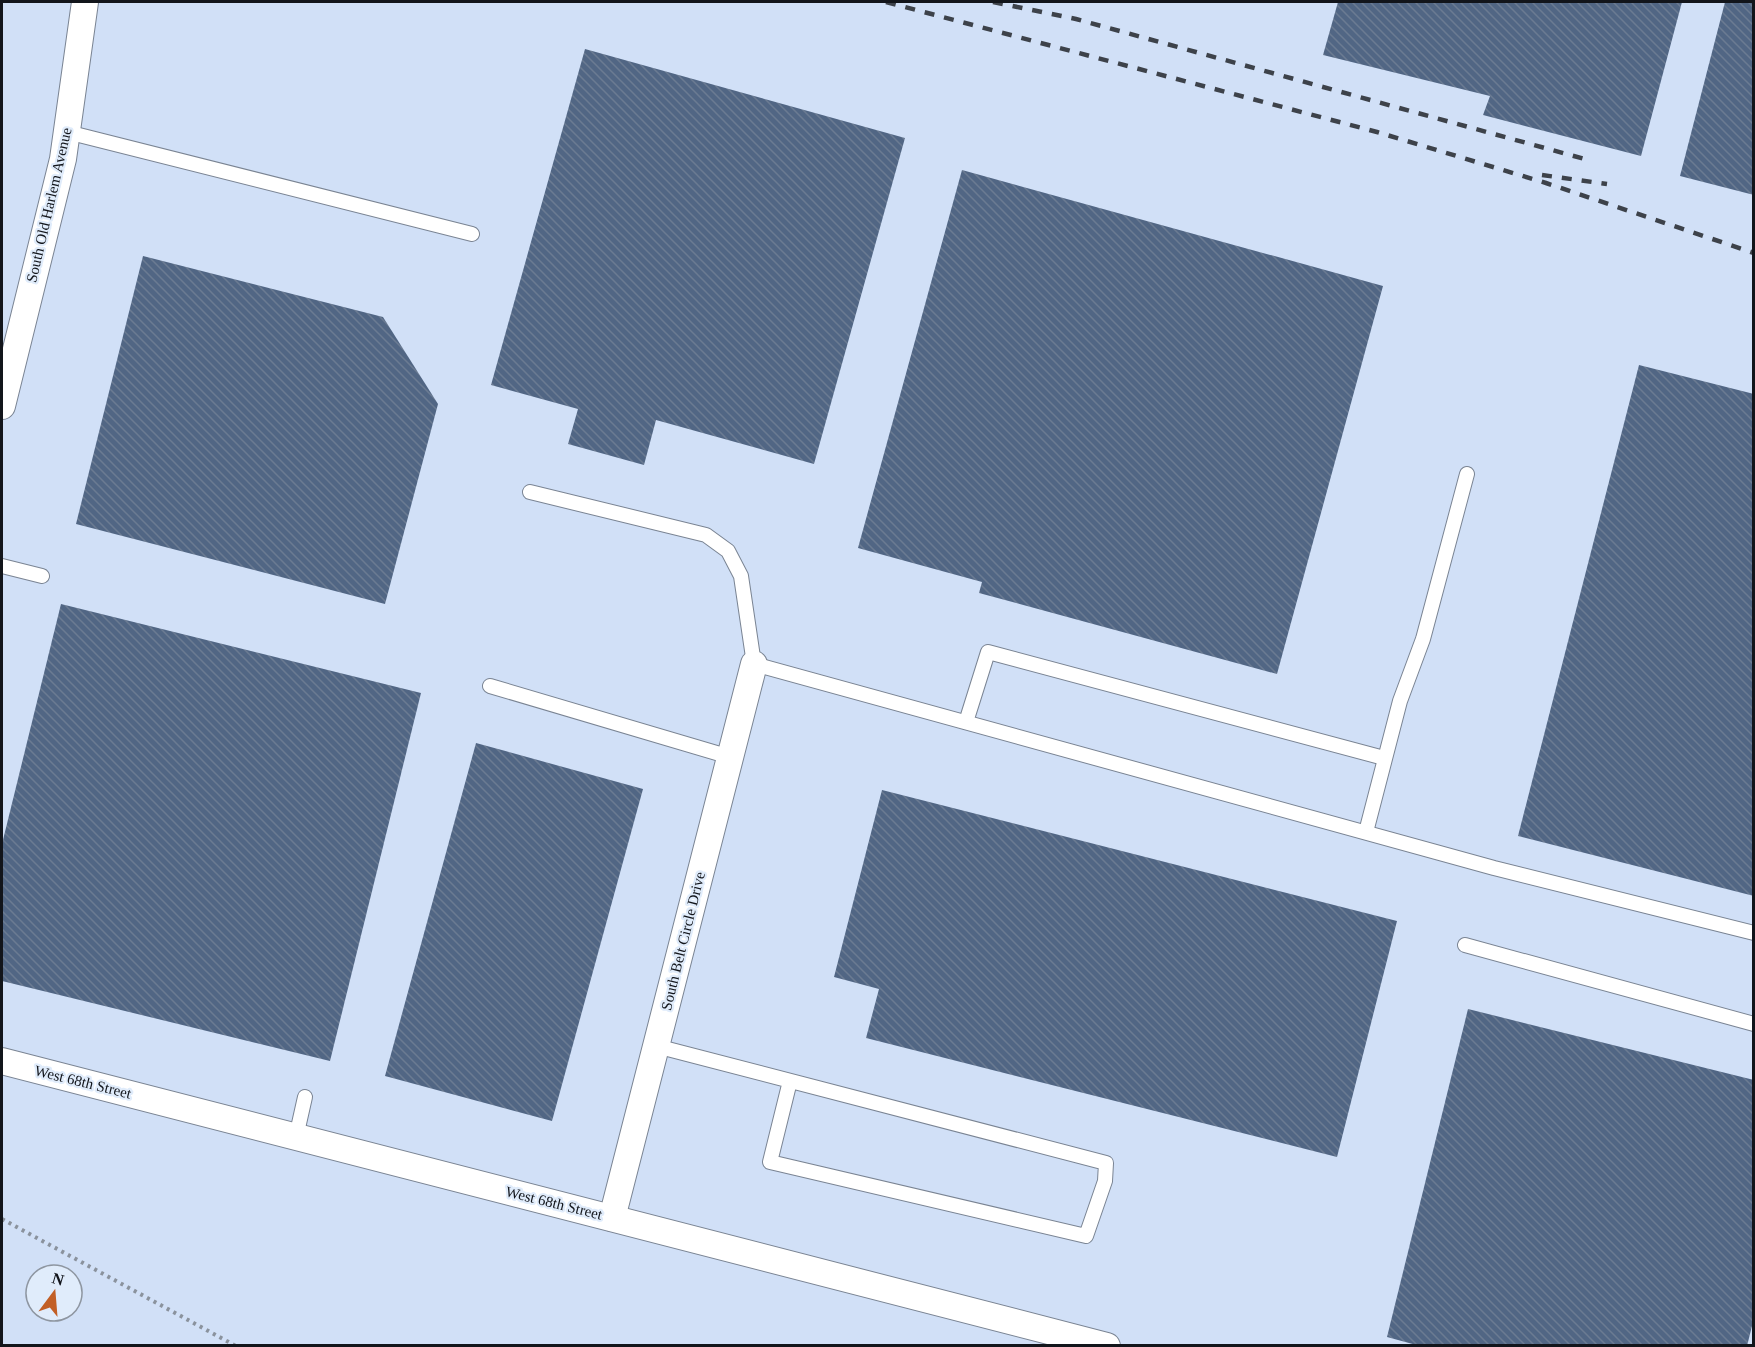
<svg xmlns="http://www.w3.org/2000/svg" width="1755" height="1347" viewBox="0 0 1755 1347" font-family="Georgia,serif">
<defs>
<pattern id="building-back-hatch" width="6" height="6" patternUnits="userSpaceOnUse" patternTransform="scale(1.5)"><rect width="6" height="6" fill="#516684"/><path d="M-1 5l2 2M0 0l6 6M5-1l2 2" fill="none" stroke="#6b7b92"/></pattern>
</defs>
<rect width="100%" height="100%" fill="#e0ecfb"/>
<path fill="#d1e0f7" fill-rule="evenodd" d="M2,2H1753V1345L2,1346ZM36,1275H72V1311H36Z"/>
<g fill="url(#building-back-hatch)">
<polygon points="1338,2 1682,2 1641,156 1483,115 1490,96 1323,55"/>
<polygon points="1725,2 1754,2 1754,195 1680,176"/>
<polygon points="585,49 905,138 814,464 656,420 644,465 568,444 578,409 491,385"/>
<polygon points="962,170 1383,286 1277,674 979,593 982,582 858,548"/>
<polygon points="143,256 383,317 438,404 385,604 76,524"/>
<polygon points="1639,365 1754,394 1754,896 1518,836"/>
<polygon points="61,604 421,693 330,1061 2,981 2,844"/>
<polygon points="476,743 643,789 552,1121 385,1076"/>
<polygon points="882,790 1397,921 1337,1157 866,1038 879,989 834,977"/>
<polygon points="1468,1009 1754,1080 1754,1318 1747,1346 1420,1346 1387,1337"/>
</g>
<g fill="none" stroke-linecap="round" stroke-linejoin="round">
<defs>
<g id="lane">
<polyline points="67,132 472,234"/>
<polyline points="530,492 706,535 728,551 741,576 754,664 1494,868 1754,933"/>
<polyline points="2,566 42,576"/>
<polyline points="490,686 730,757"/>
<polyline points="966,722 988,652 1384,758"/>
<polyline points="1366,832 1400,701 1423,639 1467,474"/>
<polyline points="1465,945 1754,1024"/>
<polyline points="656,1046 1106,1163 1105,1181 1086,1236 770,1162 790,1081"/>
<polyline points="296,1137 305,1097"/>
</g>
<g id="street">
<polyline points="2,406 63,159 85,2"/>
<polyline points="2,1061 1107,1346"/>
<polyline points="612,1218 754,664"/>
</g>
</defs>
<use href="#lane" stroke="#7a8493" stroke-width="16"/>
<use href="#street" stroke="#7a8493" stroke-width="28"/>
<polyline stroke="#8a929d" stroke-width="4" stroke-dasharray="3 4.5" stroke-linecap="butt" points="2,1219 236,1346"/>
<use href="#lane" stroke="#fff" stroke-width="14"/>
<use href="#street" stroke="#fff" stroke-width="26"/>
<g stroke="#3d424a" stroke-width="4.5" stroke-dasharray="10 10" stroke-linecap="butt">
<polyline points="886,2 1377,132 1546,183 1754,253"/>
<polyline points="993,2 1076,19 1592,161"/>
<polyline points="1542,175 1607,184"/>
</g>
</g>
<g text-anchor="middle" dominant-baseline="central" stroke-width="4.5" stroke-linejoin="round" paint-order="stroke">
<g font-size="15" fill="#12151b" stroke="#e0ecfb">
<text transform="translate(49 205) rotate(-77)">South Old Harlem Avenue</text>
<text transform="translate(683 941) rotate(-76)">South Belt Circle Drive</text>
<text transform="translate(83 1082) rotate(14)">West 68th Street</text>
<text transform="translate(554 1203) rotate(14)">West 68th Street</text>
</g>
</g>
<rect width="1755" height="1347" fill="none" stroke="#12151b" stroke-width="6"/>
<g transform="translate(54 1293) rotate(16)"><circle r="28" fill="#e0ecfb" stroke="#8e96a1" stroke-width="1.5"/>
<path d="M0-4.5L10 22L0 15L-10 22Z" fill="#c25f26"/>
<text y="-9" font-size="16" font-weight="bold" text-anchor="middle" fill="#12151b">N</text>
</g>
</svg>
